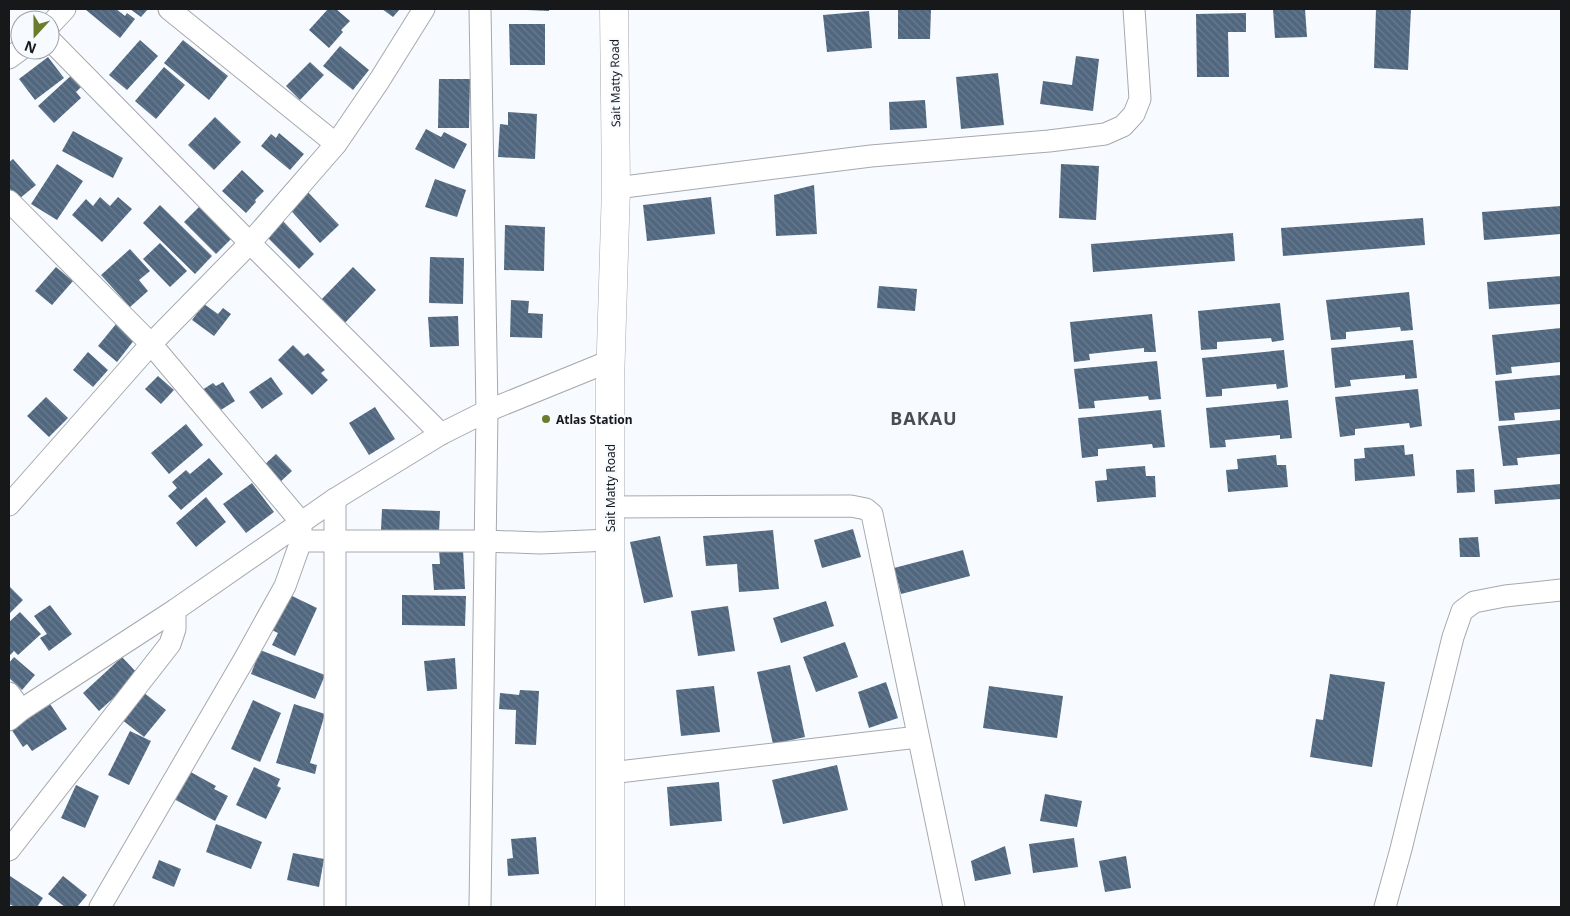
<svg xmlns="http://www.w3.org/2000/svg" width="1570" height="916" viewBox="0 0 1570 916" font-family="'Noto Sans',sans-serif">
<defs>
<pattern id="building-back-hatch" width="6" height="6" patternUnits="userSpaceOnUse" patternTransform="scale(1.25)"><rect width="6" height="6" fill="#50677f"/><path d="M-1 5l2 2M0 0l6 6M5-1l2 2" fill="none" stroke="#6a7c8e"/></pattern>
</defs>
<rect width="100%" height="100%" fill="#f7fbff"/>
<g fill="url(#building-back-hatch)">
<polygon points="87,9 116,9 125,16 127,13 135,19 120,38 86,10"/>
<polygon points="130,9 148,9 141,17"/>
<polygon points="328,9 336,9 350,21 341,30 343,32 329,48 309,30"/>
<polygon points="382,9 400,9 393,17"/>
<polygon points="527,9 549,9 549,11 527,10"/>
<polygon points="898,9 931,9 930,39 898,39"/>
<polygon points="1273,9 1305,9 1307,37 1275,38"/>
<polygon points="1376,9 1411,9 1408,70 1374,68"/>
<polygon points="869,11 872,48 827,52 823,15"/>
<polygon points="1246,13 1246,32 1228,32 1229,77 1197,77 1196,14"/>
<polygon points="509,24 545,24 545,65 510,65"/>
<polygon points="140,40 158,56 127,90 109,75"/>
<polygon points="183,40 228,76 209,100 164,63"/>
<polygon points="340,46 369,70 353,90 323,66"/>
<polygon points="1076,56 1099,59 1093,111 1040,104 1043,81 1072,85"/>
<polygon points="48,57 64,78 35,100 19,79"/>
<polygon points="310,62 324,75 300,100 286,86"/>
<polygon points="164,67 185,85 156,119 135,101"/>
<polygon points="75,72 85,83 76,92 81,98 54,123 38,106"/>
<polygon points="998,73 1004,125 961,129 956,77"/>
<polygon points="439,79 470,79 469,128 438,128"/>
<polygon points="925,100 927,128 890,130 889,102"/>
<polygon points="508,112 537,114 535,159 498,157 500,124 508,125"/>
<polygon points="215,117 241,142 214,170 188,145"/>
<polygon points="426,129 441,137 444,132 467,144 454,169 415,149"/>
<polygon points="73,131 123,158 113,178 62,151"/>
<polygon points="279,133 304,154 290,170 261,146 271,134 276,138"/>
<polygon points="13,159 36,185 19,199 9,188 9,162"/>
<polygon points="57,164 83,181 57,220 31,204"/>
<polygon points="1061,164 1099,166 1096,220 1059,218"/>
<polygon points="242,170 264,191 255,200 256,202 246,213 222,191"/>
<polygon points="435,179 466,190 457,217 425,207"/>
<polygon points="814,185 817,234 776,236 774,195"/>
<polygon points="304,188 339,225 320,243 286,205"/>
<polygon points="100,197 110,206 118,197 132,209 102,242 72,215 86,199 93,206"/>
<polygon points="711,197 715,234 647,241 643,205"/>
<polygon points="205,201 237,233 216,254 184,222"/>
<polygon points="160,205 212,256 195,274 143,223"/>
<polygon points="1561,206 1561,234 1484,240 1482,212"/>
<polygon points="1423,218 1425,245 1283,256 1281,228"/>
<polygon points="282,220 314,254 299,269 266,236"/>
<polygon points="505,225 545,227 544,271 504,270"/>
<polygon points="1233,233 1235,261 1093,272 1091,244"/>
<polygon points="160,243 187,271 170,287 143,259"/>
<polygon points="130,249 150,271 139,280 148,291 130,307 101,275"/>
<polygon points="430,257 464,258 463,304 429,303"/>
<polygon points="56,267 73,281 52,305 35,291"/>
<polygon points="353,267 376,290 342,326 318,303"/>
<polygon points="1561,276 1561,304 1489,309 1487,282"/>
<polygon points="879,286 917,289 915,311 877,308"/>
<polygon points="1409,292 1413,330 1401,331 1400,327 1346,332 1346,339 1331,340 1326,300"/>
<polygon points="511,300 529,301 528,313 543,314 542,338 510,337"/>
<polygon points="1280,303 1284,340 1272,342 1271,338 1217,342 1217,349 1201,350 1198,311"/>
<polygon points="204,304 218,314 223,308 231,314 214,336 192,320"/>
<polygon points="1152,314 1156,352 1144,352 1144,348 1089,354 1090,360 1074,362 1070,322"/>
<polygon points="458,316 459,346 430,347 428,317"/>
<polygon points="116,324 135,339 117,362 98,346"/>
<polygon points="1561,328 1561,362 1511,367 1512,373 1496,375 1492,335"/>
<polygon points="1413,340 1417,378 1405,379 1405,375 1350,380 1351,386 1335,388 1331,348"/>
<polygon points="293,345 304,356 308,353 325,370 321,373 328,380 312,395 278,360"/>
<polygon points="1284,350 1288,387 1277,389 1276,384 1222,389 1222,396 1206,397 1202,358"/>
<polygon points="88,352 108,370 93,387 73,370"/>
<polygon points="1157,361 1161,399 1149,400 1148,396 1094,401 1095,408 1079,409 1074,369"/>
<polygon points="1561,375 1561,409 1514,413 1515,420 1499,421 1495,381"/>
<polygon points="158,376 174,390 161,404 145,389"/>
<polygon points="271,377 283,394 262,409 249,392"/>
<polygon points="223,382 235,401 213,415 199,392 213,383 216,386"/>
<polygon points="1418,389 1422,426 1410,428 1409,423 1355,429 1355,435 1340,437 1335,397"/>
<polygon points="46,397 68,418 49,437 27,416"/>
<polygon points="1288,400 1292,438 1280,439 1280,435 1225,440 1226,447 1210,448 1206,408"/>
<polygon points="375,407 395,439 369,455 349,423"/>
<polygon points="1161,410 1165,447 1153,448 1152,444 1098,449 1098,456 1082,458 1078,418"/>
<polygon points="1561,420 1561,454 1517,458 1518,465 1503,466 1498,426"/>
<polygon points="186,424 203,445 169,474 151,453"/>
<polygon points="1404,445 1405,455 1413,454 1415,476 1355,481 1354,459 1365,458 1364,448"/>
<polygon points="276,454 292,471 278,484 262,467"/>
<polygon points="1276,455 1277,465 1286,465 1288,487 1228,492 1226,470 1238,469 1237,459"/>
<polygon points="209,458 223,474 181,510 168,496 177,488 172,482 186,470 190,474"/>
<polygon points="1145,466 1146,476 1155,476 1156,497 1097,502 1095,481 1107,480 1106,469"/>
<polygon points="1474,469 1475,492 1457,493 1456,470"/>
<polygon points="252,483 274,512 246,533 223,504"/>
<polygon points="1561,484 1561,499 1495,504 1494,490"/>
<polygon points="206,497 226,522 196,547 176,523"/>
<polygon points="382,509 440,511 439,532 381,530"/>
<polygon points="853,529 861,557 822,568 814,540"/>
<polygon points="773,530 779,589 739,592 737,564 706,566 703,536"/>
<polygon points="660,536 673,597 644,603 630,542"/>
<polygon points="1478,537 1480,557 1460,557 1459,538"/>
<polygon points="463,549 465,589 434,590 432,564 440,564 439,550"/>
<polygon points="963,550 970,576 901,594 894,568"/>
<polygon points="9,586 23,600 9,614"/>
<polygon points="290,595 317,608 295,656 272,645 278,633 272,630"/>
<polygon points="402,595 466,596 465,626 402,625"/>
<polygon points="826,601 834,626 781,643 773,618"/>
<polygon points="50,605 72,634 49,651 40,638 47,634 34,616"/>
<polygon points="728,606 735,651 698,656 691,611"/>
<polygon points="20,612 41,634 18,655 14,651 9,656 9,622"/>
<polygon points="845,642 858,677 816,692 803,657"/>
<polygon points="260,650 325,675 315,699 251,674"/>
<polygon points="14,657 35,675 22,690 9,678 9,663"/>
<polygon points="122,657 139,675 99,711 83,693"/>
<polygon points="455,658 457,689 427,691 424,661"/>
<polygon points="790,665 805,737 773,744 757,672"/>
<polygon points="1330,674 1385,682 1372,767 1310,757 1316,719 1323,720"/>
<polygon points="886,682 898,718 869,728 858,692"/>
<polygon points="714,686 720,732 681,736 676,690"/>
<polygon points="989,686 1063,696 1057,738 983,728"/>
<polygon points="520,690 539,691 536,745 515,744 516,710 499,709 500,693 519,695"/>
<polygon points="143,692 166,710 144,737 121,719"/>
<polygon points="253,700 281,713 260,762 231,749"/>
<polygon points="50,704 67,729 32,751 27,744 23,747 11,729"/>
<polygon points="294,704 325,714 310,763 317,765 315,774 276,763"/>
<polygon points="130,731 151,741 129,785 108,775"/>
<polygon points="837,765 848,810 783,824 772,780"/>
<polygon points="254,767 280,779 277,786 281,788 266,819 236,805"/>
<polygon points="187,770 216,786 214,789 228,796 215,821 172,798"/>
<polygon points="719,782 722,821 670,826 667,787"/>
<polygon points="76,785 99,796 85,828 61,818"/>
<polygon points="1045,794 1082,801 1077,827 1040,821"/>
<polygon points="216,824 262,842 251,869 206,852"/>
<polygon points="536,837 539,874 508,876 507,859 513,858 511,839"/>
<polygon points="1074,838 1078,867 1033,873 1029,844"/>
<polygon points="1005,846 1011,874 975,881 971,861"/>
<polygon points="293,853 324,859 319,887 287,880"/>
<polygon points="1126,856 1131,888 1105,892 1099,861"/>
<polygon points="159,860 181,869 174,887 152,878"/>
<polygon points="10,876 43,898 37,907 15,907 9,904"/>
<polygon points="63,876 87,895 77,907 65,907 48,894"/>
</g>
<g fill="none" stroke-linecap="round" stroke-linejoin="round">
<defs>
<g id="minor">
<polyline points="169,9 336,144"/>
<polyline points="50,25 65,9"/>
<polyline points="50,40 250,243 441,434"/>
<polyline points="9,58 20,50"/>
<polyline points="616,188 871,156 1049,141 1105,134 1123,126 1134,114 1140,99 1134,9"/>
<polyline points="9,201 151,344 301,522 301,541 285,586 245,658 100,907"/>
<polyline points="9,505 151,344 250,243 336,144 379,81 424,9"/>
<polyline points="610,507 851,506 866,509 872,514 954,907"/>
<polyline points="301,541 484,541 540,543 610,540"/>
<polyline points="9,693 21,710"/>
<polyline points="9,720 21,710 175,610 335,499 441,434 487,411 610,361"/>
<polyline points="610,773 918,737"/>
<polyline points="9,850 170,644 175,629 175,610"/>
<polyline points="335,907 335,499"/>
<polyline points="480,907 487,411 480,9"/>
<polyline points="1385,907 1401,849 1453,637 1462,611 1474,602 1505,596 1561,590"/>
</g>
<polyline id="tertiary" points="610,907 610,382 616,188 614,9"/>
</defs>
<use href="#minor" stroke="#a5a9ad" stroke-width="23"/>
<use href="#tertiary" stroke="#a5a9ad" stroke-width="29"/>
<use href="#minor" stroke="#fff" stroke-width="21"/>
<use href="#tertiary" stroke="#fff" stroke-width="28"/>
</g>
<circle fill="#697d2d" stroke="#f7fbff" stroke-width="2" cx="546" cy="419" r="5"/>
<g text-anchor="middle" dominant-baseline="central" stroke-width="4.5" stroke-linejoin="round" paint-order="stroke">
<g font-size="12" fill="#17181a" stroke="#f7fbff">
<text transform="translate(615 83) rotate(-91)">Sait Matty Road</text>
<text transform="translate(610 488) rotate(-90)">Sait Matty Road</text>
</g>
<g font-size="12" font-weight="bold" fill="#17181a" stroke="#f7fbff" text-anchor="start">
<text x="556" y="419">Atlas Station</text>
</g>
<g font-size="18" font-weight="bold" letter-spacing="1" fill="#494d50" stroke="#f7fbff">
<text x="924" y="418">BAKAU</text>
</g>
</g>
<rect width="1570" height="916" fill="none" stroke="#17181a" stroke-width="20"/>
<g transform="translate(35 35) rotate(201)"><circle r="24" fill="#f7fbff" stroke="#9da0a3"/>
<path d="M0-4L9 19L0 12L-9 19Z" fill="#697d2d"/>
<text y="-8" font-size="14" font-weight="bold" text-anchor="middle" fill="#17181a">N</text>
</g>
</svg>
